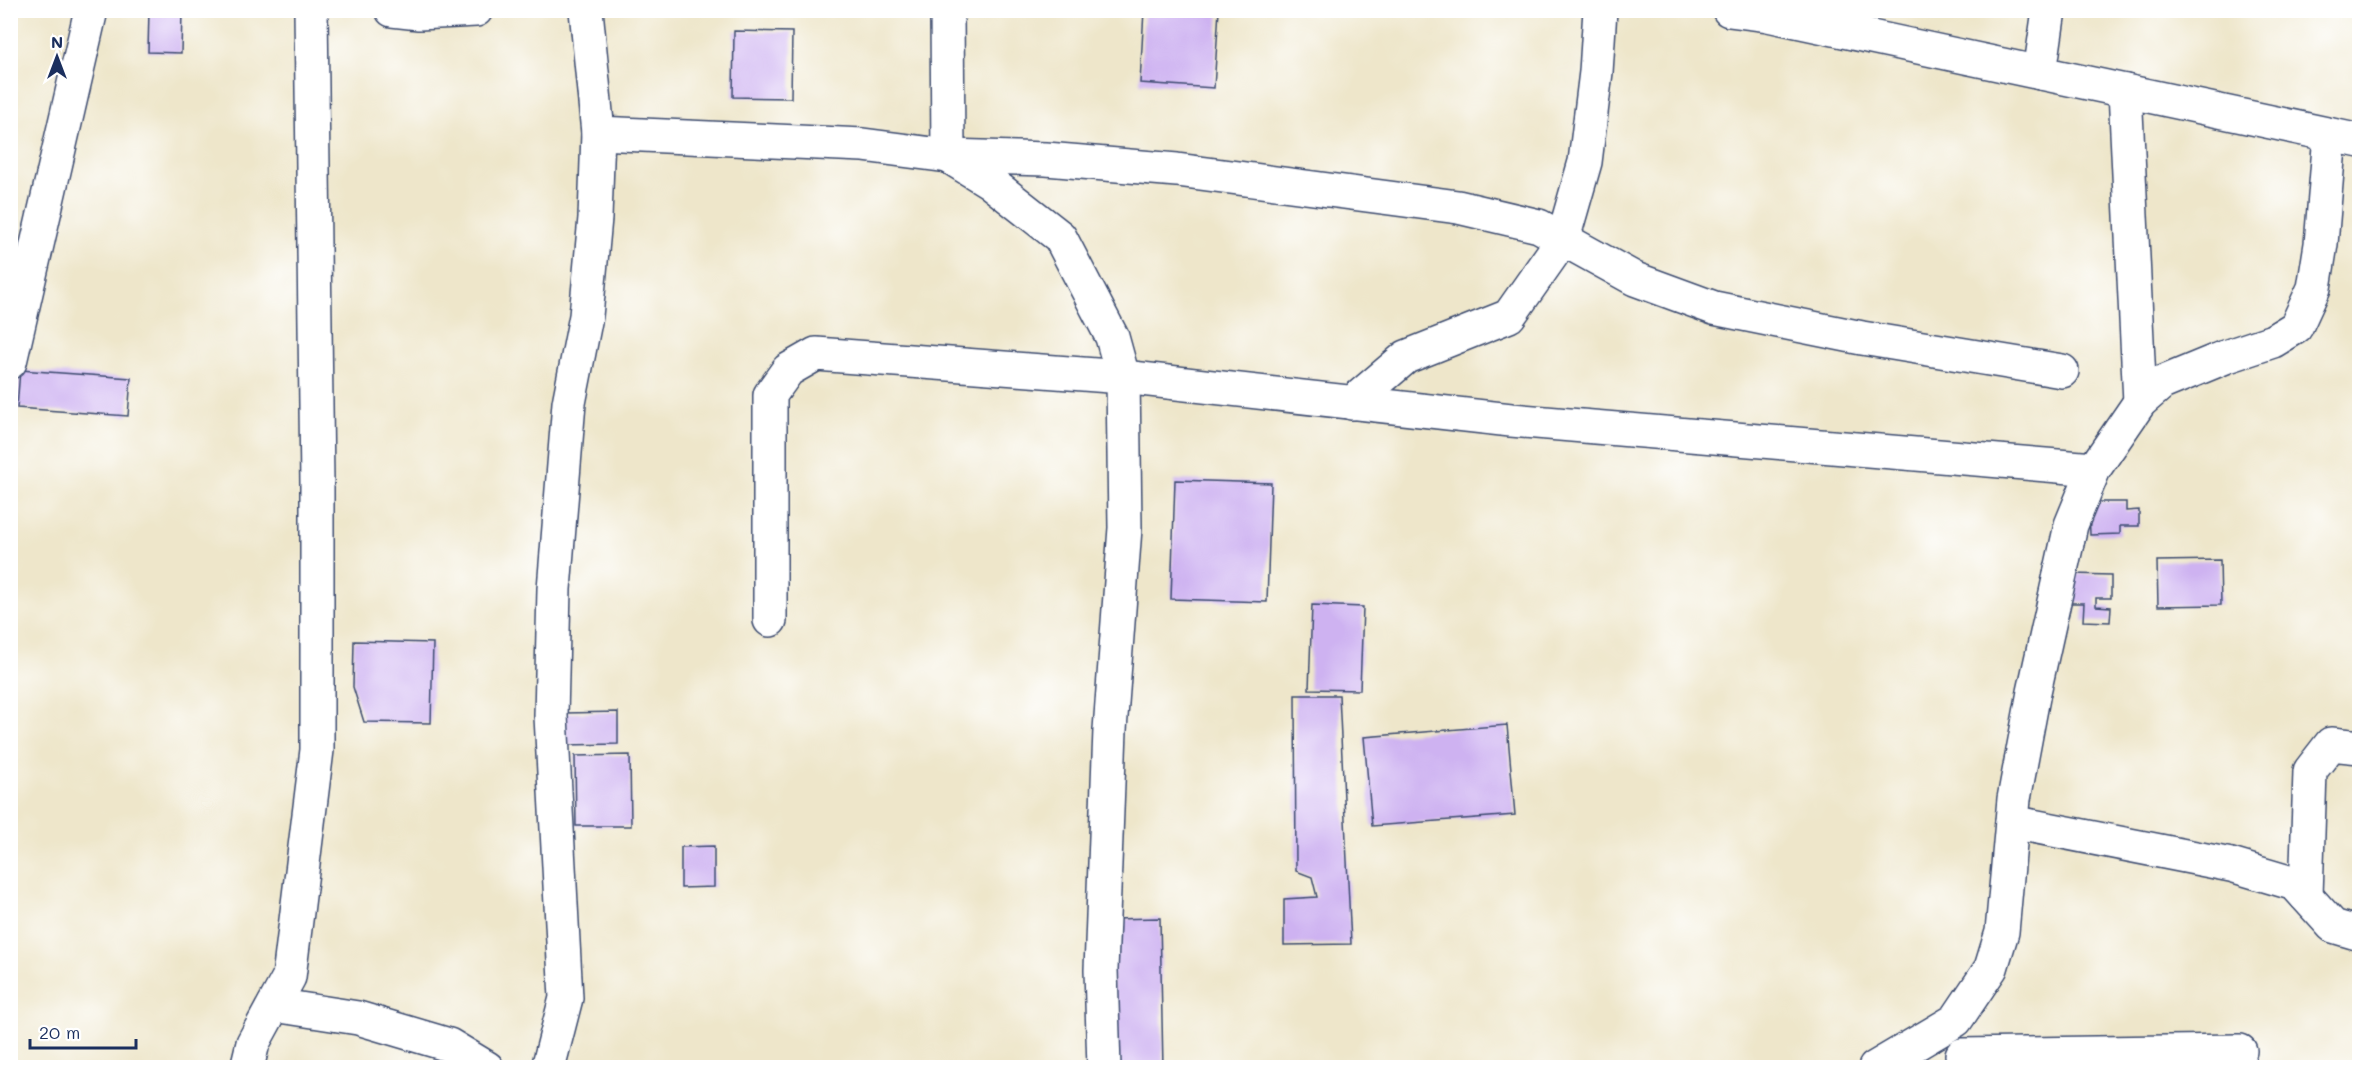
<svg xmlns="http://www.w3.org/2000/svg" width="2370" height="1078" viewBox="0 0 2370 1078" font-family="Mali,sans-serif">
<rect width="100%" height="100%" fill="#fff"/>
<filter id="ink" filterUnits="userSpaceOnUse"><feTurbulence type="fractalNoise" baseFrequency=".0167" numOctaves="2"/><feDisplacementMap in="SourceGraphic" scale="12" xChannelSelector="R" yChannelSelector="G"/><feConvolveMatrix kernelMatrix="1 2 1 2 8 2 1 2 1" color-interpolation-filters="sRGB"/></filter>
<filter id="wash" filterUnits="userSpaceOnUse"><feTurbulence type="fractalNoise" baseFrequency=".008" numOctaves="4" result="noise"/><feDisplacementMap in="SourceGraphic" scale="24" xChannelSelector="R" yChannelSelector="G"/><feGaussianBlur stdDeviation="1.35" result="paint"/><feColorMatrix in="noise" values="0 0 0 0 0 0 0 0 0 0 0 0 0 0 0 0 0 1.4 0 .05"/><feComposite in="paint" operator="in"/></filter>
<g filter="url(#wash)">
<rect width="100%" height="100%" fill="#eee6ca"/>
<g id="blocks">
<g fill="#ceb2f1">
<polygon points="149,10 182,10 181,53 148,52"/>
<polygon points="1144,10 1219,10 1214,88 1140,83"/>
<polygon points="734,31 792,32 791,98 733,97"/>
<polygon points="20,370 131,378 128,416 17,408"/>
<polygon points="1175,480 1271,483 1267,602 1171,599"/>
<polygon points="2089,502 2126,502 2126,511 2139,510 2139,526 2120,526 2120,534 2090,535"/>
<polygon points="2220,560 2221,605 2158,606 2157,561"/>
<polygon points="2072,574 2111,575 2111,598 2096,598 2096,606 2111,607 2110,622 2083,621 2084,603 2071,603"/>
<polygon points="1312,605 1363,607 1360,690 1309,689"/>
<polygon points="354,641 433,643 431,723 364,722 353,687"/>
<polygon points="1295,695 1339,695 1351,944 1284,945 1284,899 1317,897 1312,877 1296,871"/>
<polygon points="618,712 618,744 565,745 565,713"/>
<polygon points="1507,725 1515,815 1372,826 1364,737"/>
<polygon points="630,755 631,826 576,826 575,756"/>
<polygon points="714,846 714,887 681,888 681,847"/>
<polygon points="1160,918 1163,1068 1114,1068 1111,919"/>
</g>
</g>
</g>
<g filter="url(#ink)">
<use href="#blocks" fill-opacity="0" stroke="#3b4a6e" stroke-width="1.5"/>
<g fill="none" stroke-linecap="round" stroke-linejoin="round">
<defs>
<g id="minor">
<polyline points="392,10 419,13 476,10"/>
<polyline points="947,10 948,156 990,182 1060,237 1112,337 1123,377 1125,528 1110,730 1101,970 1104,1068"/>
<polyline points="1729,10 1768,15 2360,141"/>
<polyline points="2040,73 2049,10"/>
<polyline points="2125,91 2140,402"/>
<polyline points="598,133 863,145 948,156 1046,159 1177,170 1458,207 1539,226 1635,279 1714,308 1862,338 2062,371"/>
<polyline points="10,362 91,10"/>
<polyline points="1352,403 1406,357 1509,316 1563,239 1585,162 1596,72 1600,10"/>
<polyline points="770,620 770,395 788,370 816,354 1123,377 1511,420 2094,469"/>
<polyline points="2012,822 2231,865 2295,884 2333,926 2360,934"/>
<polyline points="2306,896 2310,771 2331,744 2360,747"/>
<polyline points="274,1005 358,1018 449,1045 487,1068"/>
<polyline points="1962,1055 2240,1051"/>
<polyline points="247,1068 253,1043 289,977 317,750 317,484 311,10"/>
<polyline points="548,1068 566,998 551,716 554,589 569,403 586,316 595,218 598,133 586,10"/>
<polyline points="1875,1068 1956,1020 1991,968 2002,932 2014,799 2034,692 2071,525 2094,469 2140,402 2162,383 2225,357 2273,341 2296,327 2314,288 2321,244 2330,135"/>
</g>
</defs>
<use href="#minor" stroke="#3b4a6e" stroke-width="36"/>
<use href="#minor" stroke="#fff" stroke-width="33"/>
</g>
</g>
<rect width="2370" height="1078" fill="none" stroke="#fff" stroke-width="36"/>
<g transform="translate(57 57)" stroke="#ffffff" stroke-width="4.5" paint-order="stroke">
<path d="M0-4.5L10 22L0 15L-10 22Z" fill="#1b2f5e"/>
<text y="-9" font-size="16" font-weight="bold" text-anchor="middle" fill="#1b2f5e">N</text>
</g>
<path d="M30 1039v9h106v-9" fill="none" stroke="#1b2f5e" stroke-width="3"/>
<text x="39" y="1039" font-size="18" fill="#1b2f5e" stroke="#ffffff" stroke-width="4.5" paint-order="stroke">20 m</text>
</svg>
